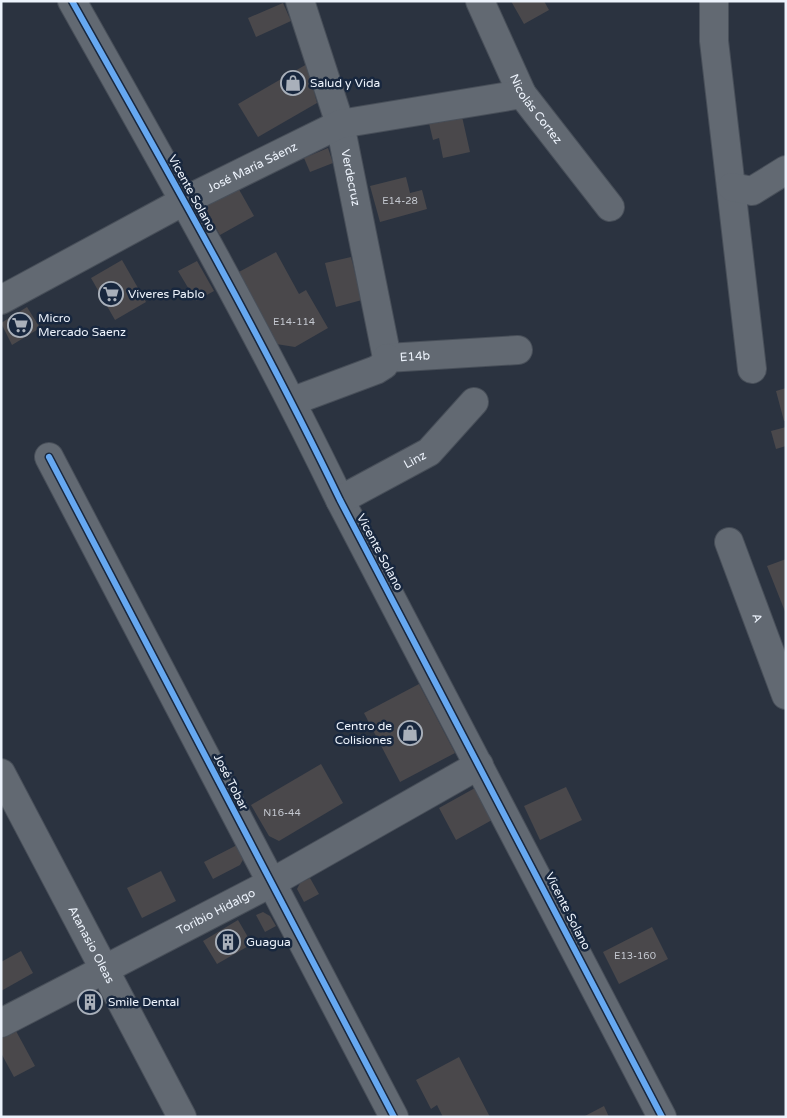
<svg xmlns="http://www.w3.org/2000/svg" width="787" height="1118" viewBox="0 0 787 1118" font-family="'Varela Round',sans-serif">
<rect width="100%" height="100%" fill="#2b3340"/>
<g fill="#4a484b">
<polygon points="511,1 544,1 549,10 524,24"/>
<polygon points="283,3 291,21 256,37 248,18"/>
<polygon points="307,64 317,103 258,137 238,104"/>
<polygon points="461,112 470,152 443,158 439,138 433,140 428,119"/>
<polygon points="328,148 333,163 310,172 304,158"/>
<polygon points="406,177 410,193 422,190 427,209 380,222 370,186"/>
<polygon points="237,186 254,216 220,235 203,205"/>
<polygon points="276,252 299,294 306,290 328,328 295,347 276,344 237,273"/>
<polygon points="351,257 362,300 336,307 325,263"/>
<polygon points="122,260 146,302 115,320 91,278"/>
<polygon points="197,261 214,291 196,301 178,271"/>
<polygon points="27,307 40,328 12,345 1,323"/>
<polygon points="786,388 786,421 784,421 776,391"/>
<polygon points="786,427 786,446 776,449 771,431"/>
<polygon points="786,559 786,614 767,566"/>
<polygon points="419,684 455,753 400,782 364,713"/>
<polygon points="321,764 343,803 279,841 269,836 251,805"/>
<polygon points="566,787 582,820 540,840 524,806"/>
<polygon points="475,788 492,820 456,840 439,808"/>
<polygon points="237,845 244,858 240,865 213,879 204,862"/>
<polygon points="161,871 176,901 142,918 127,888"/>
<polygon points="310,878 319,894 304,902 297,889 300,883"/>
<polygon points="263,912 270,916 276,926 265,932 256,915"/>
<polygon points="238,920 252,944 217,964 203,941"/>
<polygon points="652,927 668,959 619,984 603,952"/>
<polygon points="21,951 33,973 1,991 1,962"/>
<polygon points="94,990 102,1005 87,1014 79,998"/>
<polygon points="16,1031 35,1066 14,1077 1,1053 1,1038"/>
<polygon points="459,1057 490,1117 443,1117 437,1105 431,1109 416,1080"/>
<polygon points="604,1106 609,1117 583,1117"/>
</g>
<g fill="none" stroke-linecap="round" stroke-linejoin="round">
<defs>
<g id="minor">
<path d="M72,1C165,166 258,330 340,500L662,1117"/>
<path id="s1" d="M300,1L340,124L387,358"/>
<path id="s2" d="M480,1L522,94L610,207"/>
<polyline points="714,1 714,41 752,369"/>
<polyline points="732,187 752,191 786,170"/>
<path id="s3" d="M1,300L184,201L340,124L522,94"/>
<path id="s4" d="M387,358L518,350"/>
<polyline points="293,401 376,370 384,365 387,358"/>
<polyline points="49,457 394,1117"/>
<path id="s5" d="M340,500L429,452L474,402"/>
<path id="s6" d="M729,542L786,695"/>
<path id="s7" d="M1,773L182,1117"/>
<path id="s8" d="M1,1023L271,883L479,765"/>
</g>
</defs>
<use href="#minor" stroke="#484f59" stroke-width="30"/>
<use href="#minor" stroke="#626972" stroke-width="28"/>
<defs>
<g id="cycleway">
<path d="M72,1C165,166 258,330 340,500L662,1117"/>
<polyline points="49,457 394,1117"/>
</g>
</defs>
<use href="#cycleway" stroke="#18273e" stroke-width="9"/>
<use href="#cycleway" stroke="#66a8f1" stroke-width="6"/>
</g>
<defs>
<symbol id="shop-ring" viewBox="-11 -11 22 22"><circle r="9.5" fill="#18273e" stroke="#a9b0ba" stroke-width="1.5"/><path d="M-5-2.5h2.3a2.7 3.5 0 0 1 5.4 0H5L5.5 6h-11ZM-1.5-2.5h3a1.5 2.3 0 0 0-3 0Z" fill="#a9b0ba"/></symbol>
<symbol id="supermarket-ring" viewBox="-11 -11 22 22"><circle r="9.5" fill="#18273e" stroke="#a9b0ba" stroke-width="1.5"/><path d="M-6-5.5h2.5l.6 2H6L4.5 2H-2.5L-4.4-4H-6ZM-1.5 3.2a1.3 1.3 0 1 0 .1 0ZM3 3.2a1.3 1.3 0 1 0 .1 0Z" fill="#a9b0ba"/></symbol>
<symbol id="building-ring" viewBox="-11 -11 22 22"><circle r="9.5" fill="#18273e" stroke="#a9b0ba" stroke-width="1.5"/><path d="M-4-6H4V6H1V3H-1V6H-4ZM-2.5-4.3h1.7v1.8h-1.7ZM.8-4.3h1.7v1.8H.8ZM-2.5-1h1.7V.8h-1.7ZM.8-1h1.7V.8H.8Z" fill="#a9b0ba"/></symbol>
</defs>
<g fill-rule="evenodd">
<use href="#shop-ring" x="279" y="69" width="28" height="28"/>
<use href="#supermarket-ring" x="97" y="280" width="28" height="28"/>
<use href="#supermarket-ring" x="6" y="311" width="28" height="28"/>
<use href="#shop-ring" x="396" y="719" width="28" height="28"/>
<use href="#building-ring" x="214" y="928" width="28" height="28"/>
<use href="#building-ring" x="76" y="988" width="28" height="28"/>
</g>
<g text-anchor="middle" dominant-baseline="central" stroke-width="5" stroke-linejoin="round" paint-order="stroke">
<g font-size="10" fill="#c4c8d0">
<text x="400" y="201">E14-28</text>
<text x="294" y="322">E14-114</text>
<text x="282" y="813">N16-44</text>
<text x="635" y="956">E13-160</text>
</g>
<g font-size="12" fill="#edf3fc" stroke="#18273e" text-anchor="start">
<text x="310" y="83">Salud y Vida</text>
<text x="128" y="294">Viveres Pablo</text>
<text x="38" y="318">Micro<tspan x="38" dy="14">Mercado Saenz</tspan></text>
<text x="392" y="726" text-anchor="end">Centro de<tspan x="392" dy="14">Colisiones</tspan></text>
<text x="246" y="942">Guagua</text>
<text x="108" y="1002">Smile Dental</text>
</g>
<g font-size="12" fill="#edf3fc" stroke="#18273e">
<text stroke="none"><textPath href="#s2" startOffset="122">Nicolás Cortez</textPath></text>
<text stroke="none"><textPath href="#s3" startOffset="284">José María Sáenz</textPath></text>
<text stroke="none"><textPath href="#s1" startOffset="184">Verdecruz</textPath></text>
<text transform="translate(192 193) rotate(61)">Vicente Solano</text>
<text stroke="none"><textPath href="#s4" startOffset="28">E14b</textPath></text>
<text stroke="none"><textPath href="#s5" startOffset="85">Linz</textPath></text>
<text transform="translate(380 552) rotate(62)">Vicente Solano</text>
<text stroke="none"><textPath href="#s6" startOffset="81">A</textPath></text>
<text transform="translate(231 782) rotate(63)">José Tobar</text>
<text transform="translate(568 911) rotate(63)">Vicente Solano</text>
<text stroke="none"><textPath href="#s8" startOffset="242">Toribio Hidalgo</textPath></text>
<text stroke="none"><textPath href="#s7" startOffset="194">Atanasio Oleas</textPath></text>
</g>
</g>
<rect width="787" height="1118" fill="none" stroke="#edf3fc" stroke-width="5"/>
</svg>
